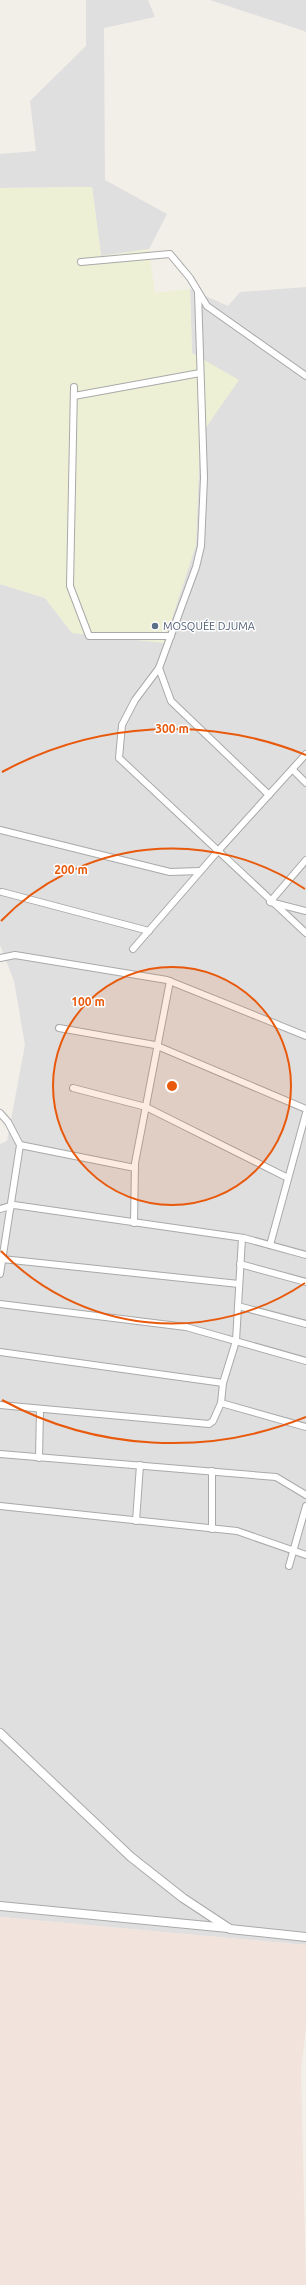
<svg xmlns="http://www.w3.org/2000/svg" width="306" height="2285" viewBox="0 0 306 2285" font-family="Ubuntu,sans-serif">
<rect width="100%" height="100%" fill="#f2efe9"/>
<g fill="#e0dfdf">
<polygon points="86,0 148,0 155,17 104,28 105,180 167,214 149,249 101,256 92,187 0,188 0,154 36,151 30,101 86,46"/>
<polygon points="210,0 306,0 306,32 301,30"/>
<polygon points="306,287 306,1945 0,1917 0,1144 7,1141 25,1045 14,981 0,945 0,584 45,598 72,633 196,545 200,436 192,353 190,289 228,306 240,292"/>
</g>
<polygon fill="#f3e3dd" points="0,1917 306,1945 306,2027 301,2071 306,2285 0,2285"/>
<polygon fill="#eef0d5" points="92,187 101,256 149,249 155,293 190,289 192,353 239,380 200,436 196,545 164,643 72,633 45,598 0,584 0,188"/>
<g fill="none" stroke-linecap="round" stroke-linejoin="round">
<defs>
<g id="minor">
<polyline points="81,262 170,254 190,278 207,306 306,376"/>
<polyline points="198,292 204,478 201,546 196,567 159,668 135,700 122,725 119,758 306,933"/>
<polyline points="74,387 70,586 89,636 171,636"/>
<polyline points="74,396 200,373"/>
<polyline points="159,668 171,701 269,795"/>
<polyline points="293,770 306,783"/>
<polyline points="0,830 170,872 200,871"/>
<polyline points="306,860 270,902 306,911"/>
<polyline points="2,892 149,931"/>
<polyline points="133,949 218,851 306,754"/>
<polyline points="0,958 15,955 167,980 306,1036"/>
<polyline points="59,1028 155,1045 306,1109"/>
<polyline points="73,1088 146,1107 288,1178"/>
<polyline points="0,1113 8,1122 20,1145 0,1274"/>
<polyline points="20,1145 135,1168"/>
<polyline points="0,1209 14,1205 244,1238 306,1255"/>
<polyline points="134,1223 135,1163 170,981"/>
<polyline points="270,1245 306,1113"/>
<polyline points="2,1259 239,1284"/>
<polyline points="240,1264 306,1282"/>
<polyline points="0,1304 186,1327 306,1361"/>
<polyline points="238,1306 306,1324"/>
<polyline points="0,1352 223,1383"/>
<polyline points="221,1403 306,1427"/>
<polyline points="0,1405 209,1424 213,1421 221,1403 223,1383 236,1341 242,1238"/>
<polyline points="0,1454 276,1477 306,1495"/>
<polyline points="39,1458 40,1409"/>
<polyline points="0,1506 237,1531 306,1555"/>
<polyline points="136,1521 140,1465"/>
<polyline points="212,1529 212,1471"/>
<polyline points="289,1566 306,1506"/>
</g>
<g id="tertiary">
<polyline points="0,1733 131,1857 183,1898 230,1929 306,1937"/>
<polyline points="0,1906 228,1928"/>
</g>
</defs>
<use href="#minor" stroke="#a9a9a9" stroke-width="8"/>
<use href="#tertiary" stroke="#a9a9a9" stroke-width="10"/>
<use href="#minor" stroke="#fff" stroke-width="6"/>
<use href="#tertiary" stroke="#fff" stroke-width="8"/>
</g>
<circle cx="172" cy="1086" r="119" fill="#e8590c" fill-opacity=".12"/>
<g fill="none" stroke="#e8590c" stroke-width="2">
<circle cx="172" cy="1086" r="119"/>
<path d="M305 1283A238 238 0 0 1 1 1251M1 921A238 238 0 0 1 305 889"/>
<path d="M306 1417A357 357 0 0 1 2 1400M2 772A357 357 0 0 1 306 755"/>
</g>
<circle fill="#5c6f8a" stroke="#fff" stroke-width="1.5" cx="155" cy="626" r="4"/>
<g text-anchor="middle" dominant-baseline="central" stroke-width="3" stroke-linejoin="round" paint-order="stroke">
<g font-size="11" fill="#4e5e75" stroke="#fff" text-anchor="start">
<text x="163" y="626">MOSQUÉE DJUMA</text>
</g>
</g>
<circle cx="172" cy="1086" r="6" fill="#e8590c" stroke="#fff" stroke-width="2"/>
<g font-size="12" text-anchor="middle" font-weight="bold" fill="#e8590c" stroke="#fff" stroke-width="3" stroke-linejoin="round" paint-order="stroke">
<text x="172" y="733">300 m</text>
<text x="71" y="874">200 m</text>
<text x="88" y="1006">100 m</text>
</g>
</svg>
